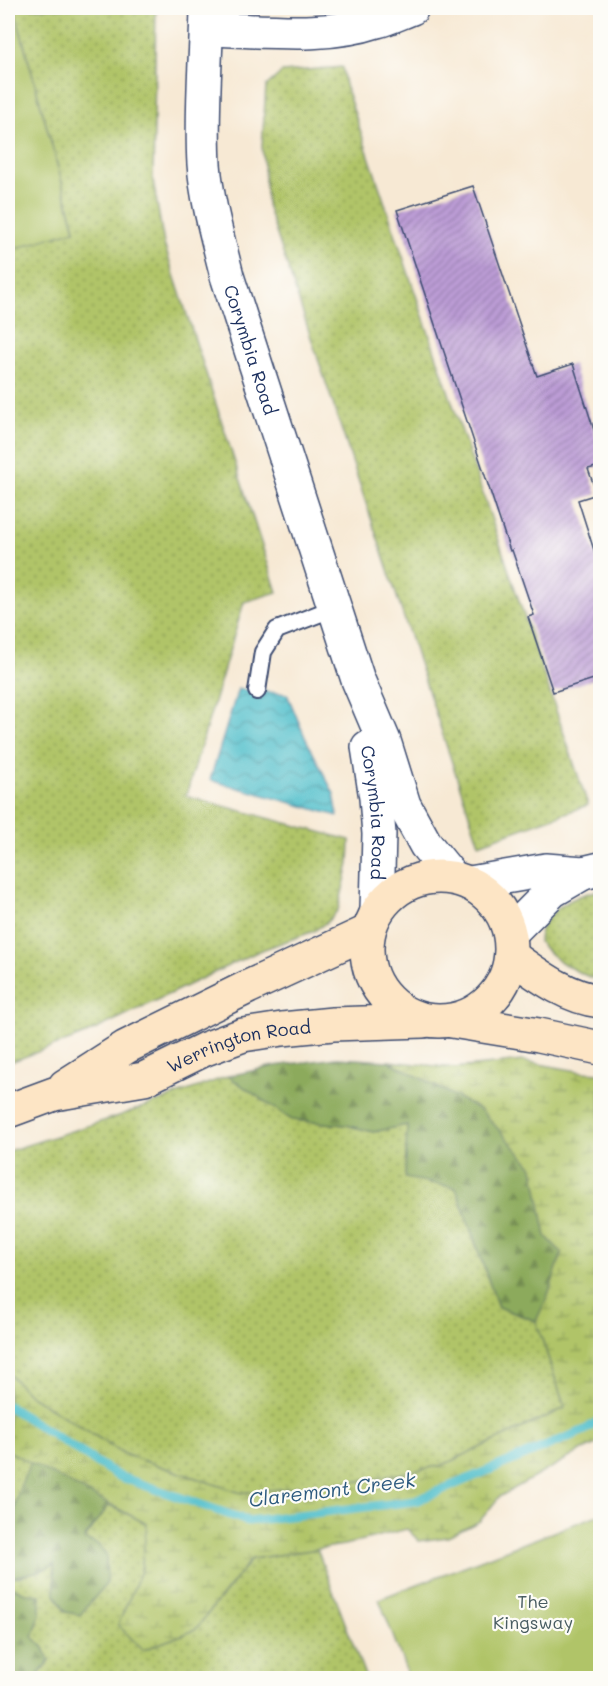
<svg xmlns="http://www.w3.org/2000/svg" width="608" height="1686" viewBox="0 0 608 1686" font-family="Mali,sans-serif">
<defs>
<pattern id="grass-dots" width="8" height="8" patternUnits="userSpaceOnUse" patternTransform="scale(1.5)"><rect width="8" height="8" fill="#b0c468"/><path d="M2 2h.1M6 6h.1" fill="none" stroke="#8ea059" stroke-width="1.8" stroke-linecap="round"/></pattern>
<pattern id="forest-firs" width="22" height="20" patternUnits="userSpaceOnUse" patternTransform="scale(1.5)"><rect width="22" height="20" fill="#8caa5c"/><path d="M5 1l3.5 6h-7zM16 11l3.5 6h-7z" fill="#728b4f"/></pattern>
<pattern id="wetland-marsh" width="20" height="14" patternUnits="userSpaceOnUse" patternTransform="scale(1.5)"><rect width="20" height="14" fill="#b0c468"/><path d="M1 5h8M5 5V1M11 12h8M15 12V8" fill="none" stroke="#8ea059"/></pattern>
<pattern id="water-waves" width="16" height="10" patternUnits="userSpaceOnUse" patternTransform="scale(1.5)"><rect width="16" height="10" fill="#53c0cc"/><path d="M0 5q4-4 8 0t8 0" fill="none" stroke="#449ca9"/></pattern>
<pattern id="building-hatch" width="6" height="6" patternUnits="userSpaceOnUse" patternTransform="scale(1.5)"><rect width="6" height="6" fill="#bc9cd5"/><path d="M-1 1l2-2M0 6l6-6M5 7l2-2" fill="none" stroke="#9880b0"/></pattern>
</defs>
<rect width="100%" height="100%" fill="#fdfcf7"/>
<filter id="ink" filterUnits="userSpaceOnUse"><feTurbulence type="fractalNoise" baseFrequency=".0167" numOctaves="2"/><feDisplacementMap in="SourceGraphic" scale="12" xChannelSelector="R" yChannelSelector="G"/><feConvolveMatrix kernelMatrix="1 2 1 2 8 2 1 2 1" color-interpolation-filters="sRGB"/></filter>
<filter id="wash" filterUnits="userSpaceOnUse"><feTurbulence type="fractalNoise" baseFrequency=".008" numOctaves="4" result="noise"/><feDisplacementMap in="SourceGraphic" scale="24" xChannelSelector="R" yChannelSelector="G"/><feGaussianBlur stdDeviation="1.35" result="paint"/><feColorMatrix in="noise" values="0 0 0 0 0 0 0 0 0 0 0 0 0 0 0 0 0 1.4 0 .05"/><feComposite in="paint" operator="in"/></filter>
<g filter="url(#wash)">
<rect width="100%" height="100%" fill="#f7e9d4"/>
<g fill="url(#grass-dots)" stroke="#667a63" stroke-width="1.5">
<polygon points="14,8 156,8 153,180 164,244 277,592 244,602 186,796 350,840 349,864 338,910 327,922 314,931 259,951 86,1034 8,1063 8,251 75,229"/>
<polygon points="342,67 345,85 588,805 479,844 267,205 262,146 266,86 282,72"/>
<path d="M600,890V981C577,973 555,962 539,942C539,912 575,895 600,890Z"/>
<polygon points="228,1076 292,1120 346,1125 373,1132 407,1124 456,1188 498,1307 536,1321 565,1408 443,1465 370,1480 241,1493 126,1455 29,1395 8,1373 8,1151 116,1117"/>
<polygon points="8,1451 32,1463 13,1509 14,1534 8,1537"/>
<polygon points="109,1505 148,1524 141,1571 118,1625 195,1630 251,1559 317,1549 366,1678 36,1678 49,1661 44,1648 33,1637 40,1614 27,1594 8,1585 8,1578 20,1577 99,1545 84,1539"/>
</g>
<g fill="url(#forest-firs)" stroke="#546c5d" stroke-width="1.5">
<polygon points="337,1058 389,1061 481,1110 533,1167 546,1236 562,1253 547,1298 536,1321 498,1307 456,1188 405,1178 407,1125 373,1132 346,1125 292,1120 228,1076 274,1066"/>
<path d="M36,1453L104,1483L109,1505L84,1539L99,1545L106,1554L107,1583L80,1615L66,1612L55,1594L54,1564L40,1571L8,1578V1537L14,1534C13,1499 20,1483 36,1453Z"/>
<polygon points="8,1585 27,1594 40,1595 40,1614 33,1637 44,1648 49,1661 36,1678 8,1678"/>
</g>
<polygon fill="url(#wetland-marsh)" stroke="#667a63" stroke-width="1.5" points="389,1061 455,1068 523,1061 583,1072 600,1073 600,1442 579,1452 499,1497 480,1521 448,1537 419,1541 407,1529 344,1545 251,1559 195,1630 143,1650 118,1625 141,1571 147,1524 8,1451 8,1373 29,1395 126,1455 241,1493 370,1480 443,1465 565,1408 536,1321 547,1298 562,1253 546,1236 533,1167 481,1110"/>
<g fill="#b0c468" stroke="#667a63" stroke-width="1.5">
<polygon points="8,8 14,8 75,230 8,251"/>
<polygon points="600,1514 600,1678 409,1678 379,1599"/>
</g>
<polygon fill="url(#water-waves)" stroke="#377895" stroke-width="1.5" points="238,689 287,694 305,737 334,794 338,816 210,780"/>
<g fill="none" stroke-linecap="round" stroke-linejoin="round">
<polyline stroke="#53c0cc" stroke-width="9" points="8,1406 118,1476 248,1521 415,1501 585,1430 600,1420"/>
</g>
<g id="blocks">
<polygon fill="url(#building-hatch)" points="473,186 537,376 573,364 600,449 600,466 588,469 597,494 578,500 600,569 600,677 553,692 528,617 534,615 512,550 510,551 397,210"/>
</g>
</g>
<g filter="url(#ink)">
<use href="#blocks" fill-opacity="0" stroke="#3c4b70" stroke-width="1.5"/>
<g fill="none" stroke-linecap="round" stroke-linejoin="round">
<defs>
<polyline id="service" points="257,691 263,652 277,630 334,608"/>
<g id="minor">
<path id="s1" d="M207,8C206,59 201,112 204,164C207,202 218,239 227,276L358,680L384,741L404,805L426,845L452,877"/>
<path d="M207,29C262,30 324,39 377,21C389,18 401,12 412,8"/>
<path id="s2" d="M368,747L376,798L379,834L377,910"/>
<polyline points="470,883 546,870 583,873 600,869"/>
<polyline points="510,933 552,891 583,873"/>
</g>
<g id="secondary">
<circle cx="439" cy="949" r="72"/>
<path d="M511,956C538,975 566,997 600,1001"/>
<polyline points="452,1021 539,1035 600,1048"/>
<polyline points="65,1086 126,1047 248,987 367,932"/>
<path id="s3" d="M8,1111L54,1094L144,1079L205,1049L243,1035L282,1029L333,1024L423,1021"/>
</g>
</defs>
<use href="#service" stroke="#3c4b70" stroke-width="20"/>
<use href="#minor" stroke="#3c4b70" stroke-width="36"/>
<use href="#secondary" stroke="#3c4b70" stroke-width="36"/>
<use href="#service" stroke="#fff" stroke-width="16"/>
<use href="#minor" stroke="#fff" stroke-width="33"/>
<use href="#secondary" stroke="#fde5c5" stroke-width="33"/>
</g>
</g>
<g text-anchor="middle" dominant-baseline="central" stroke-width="4.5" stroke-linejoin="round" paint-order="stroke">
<g font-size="18" fill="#1b2f5e" stroke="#fdfcf7">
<text stroke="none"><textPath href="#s1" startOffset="348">Corymbia Road</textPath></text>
<text stroke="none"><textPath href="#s2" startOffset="66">Corymbia Road</textPath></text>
<text stroke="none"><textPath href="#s3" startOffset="242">Werrington Road</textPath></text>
</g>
<g font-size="18" fill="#485c61" stroke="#fdfcf7">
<text x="533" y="1601">The<tspan x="533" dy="21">Kingsway</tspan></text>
</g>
<g font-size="20" font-style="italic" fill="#2c5a7f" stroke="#fdfcf7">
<text transform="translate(332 1489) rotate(-7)">Claremont Creek</text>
</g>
</g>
<rect width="608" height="1686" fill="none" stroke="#fdfcf7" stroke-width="30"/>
</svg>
